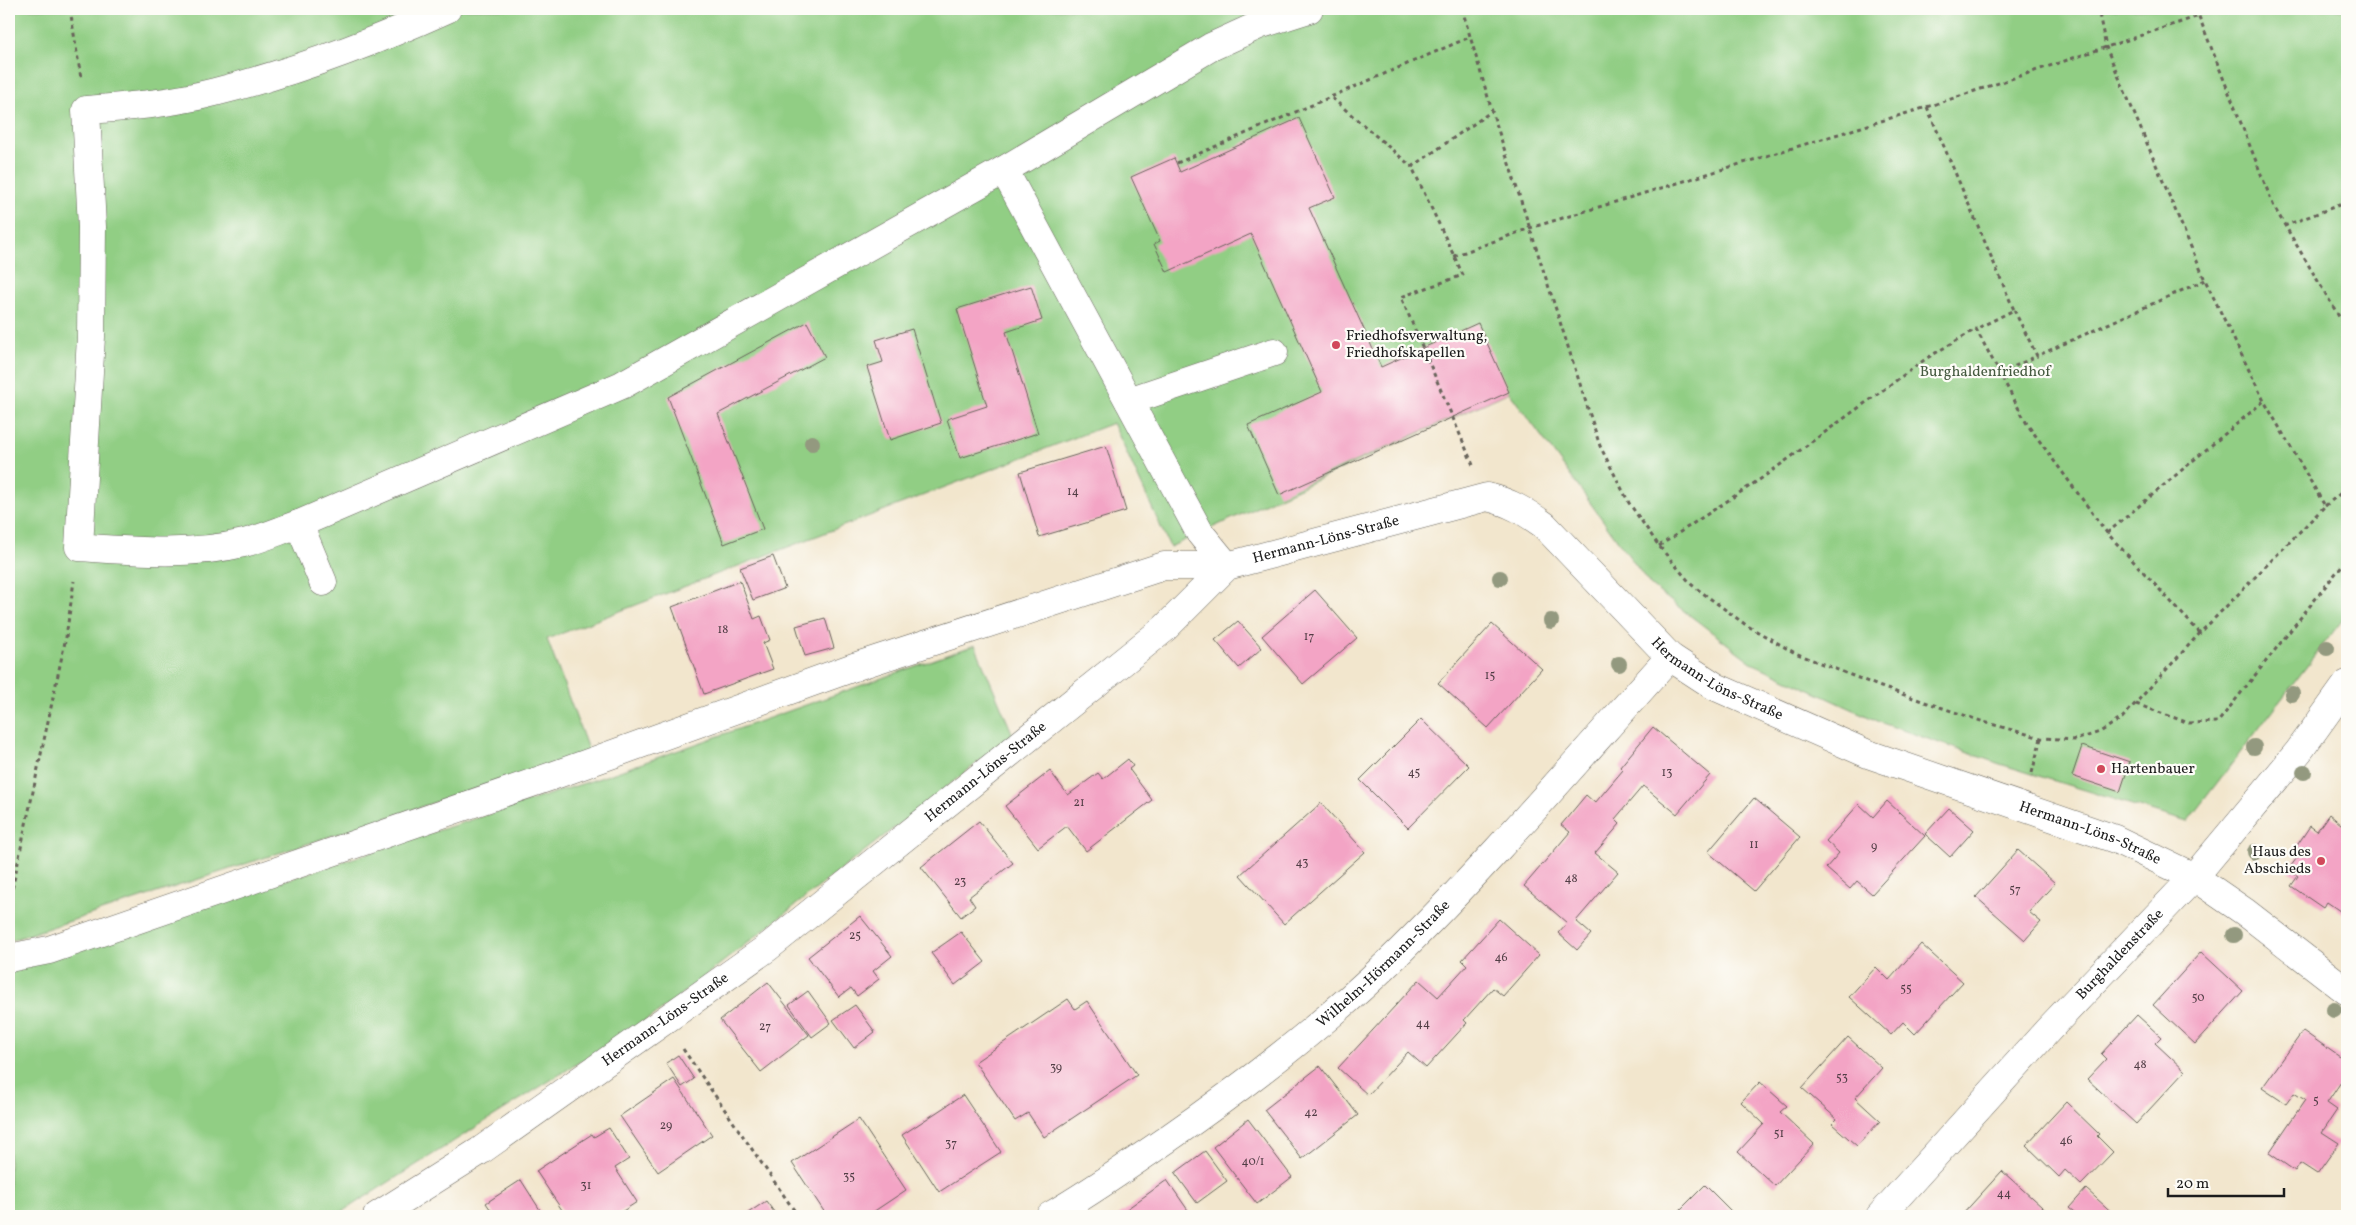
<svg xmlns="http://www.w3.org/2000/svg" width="2356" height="1225" viewBox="0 0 2356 1225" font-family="Vollkorn,serif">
<rect width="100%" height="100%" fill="#fdfcf7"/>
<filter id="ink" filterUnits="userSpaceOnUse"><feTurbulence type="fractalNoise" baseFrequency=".02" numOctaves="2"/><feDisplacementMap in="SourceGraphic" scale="10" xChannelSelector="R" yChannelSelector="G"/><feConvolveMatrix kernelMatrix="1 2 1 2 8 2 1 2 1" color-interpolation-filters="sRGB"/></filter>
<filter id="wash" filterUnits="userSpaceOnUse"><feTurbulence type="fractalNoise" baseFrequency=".0096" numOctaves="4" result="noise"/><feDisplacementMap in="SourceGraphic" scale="20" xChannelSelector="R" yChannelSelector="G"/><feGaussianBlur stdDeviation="1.12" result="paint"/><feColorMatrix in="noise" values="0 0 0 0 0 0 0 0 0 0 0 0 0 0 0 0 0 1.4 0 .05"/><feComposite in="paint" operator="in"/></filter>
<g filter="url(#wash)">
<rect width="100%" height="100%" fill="#f2e6cd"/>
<g fill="#91ce84" stroke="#567550">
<polygon points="9,9 2347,9 2347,614 2187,822 2000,764 1882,723 1754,664 1651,586 1509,392 1170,547 1113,423 547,639 589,752 9,941"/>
<polygon points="975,645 1013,735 659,1012 335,1216 9,1216 9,970 600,778"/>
</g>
<g id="blocks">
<g fill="#f3a4c5">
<polygon points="1299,118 1335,197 1309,208 1381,367 1478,323 1509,392 1279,495 1248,425 1322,392 1251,234 1167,272 1154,244 1160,241 1131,177 1174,158 1180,172"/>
<polygon points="1031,286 1042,320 1006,332 1038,433 960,458 947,419 987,406 957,309"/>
<polygon points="807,322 825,357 718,414 763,529 724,544 668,397"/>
<polygon points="912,329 941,423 890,440 867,367 883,362 876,340"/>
<polygon points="1106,446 1126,511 1039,537 1020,472"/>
<polygon points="773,556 785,588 753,600 740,568"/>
<polygon points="740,581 754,619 761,616 770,640 763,643 773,669 704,694 672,607"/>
<polygon points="1315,590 1357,638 1303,684 1262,636"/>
<polygon points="825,618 834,648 805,656 796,626"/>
<polygon points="1238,621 1262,648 1239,668 1215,640"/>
<polygon points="1492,624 1542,669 1488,728 1438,683"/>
<polygon points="1421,719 1469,766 1408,828 1360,780"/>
<polygon points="1653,727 1710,775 1677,814 1643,786 1615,819 1620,824 1595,853 1618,872 1576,921 1591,934 1577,950 1558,933 1567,923 1524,886 1570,832 1561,825 1586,795 1595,803 1623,770 1620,767"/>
<polygon points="2082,746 2130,762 2120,792 2072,776"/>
<polygon points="1128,759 1133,766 1129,769 1152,800 1086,851 1067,826 1038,848 1005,806 1050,771 1068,795 1098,773 1103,779"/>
<polygon points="1754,798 1800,837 1754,891 1708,852"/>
<polygon points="1887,801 1925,836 1872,894 1857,881 1850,889 1826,868 1839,853 1826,841 1859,804 1873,817"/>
<polygon points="1321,803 1365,852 1284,924 1240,875"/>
<polygon points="1949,808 1974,830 1950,857 1925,834"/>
<polygon points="2329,814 2342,825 2347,817 2347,916 2327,902 2323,908 2291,886 2298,876 2288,870 2302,851 2296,847 2310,826 2317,831"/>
<polygon points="979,821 1013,863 969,897 975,906 961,917 921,867"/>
<polygon points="2018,850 2055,883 2029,912 2041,922 2025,940 1976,897"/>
<polygon points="860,916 892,956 873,971 879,979 857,996 851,988 839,997 808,957"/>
<polygon points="1499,919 1539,955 1503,996 1493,988 1464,1020 1467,1023 1426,1068 1408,1052 1368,1095 1338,1068 1419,980 1438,997 1467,965 1462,960"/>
<polygon points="961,932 985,962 955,985 931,953"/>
<polygon points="1921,944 1963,982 1915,1034 1903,1022 1891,1035 1849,997 1876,967 1889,980"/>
<polygon points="2201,952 2243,991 2195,1044 2153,1005"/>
<polygon points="768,982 809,1035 761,1072 720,1020"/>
<polygon points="808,991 831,1023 812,1037 789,1005"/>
<polygon points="1068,999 1075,1009 1087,1001 1137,1075 1044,1137 1028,1113 1015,1121 975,1062"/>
<polygon points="855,1005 875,1032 854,1048 833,1020"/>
<polygon points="2137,1015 2161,1037 2155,1043 2185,1071 2136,1124 2087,1079 2106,1059 2101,1054"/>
<polygon points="2303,1031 2347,1062 2347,1073 2327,1103 2337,1110 2322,1132 2339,1143 2317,1174 2300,1163 2295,1171 2269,1153 2305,1100 2294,1093 2286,1104 2262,1088"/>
<polygon points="1848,1037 1882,1068 1855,1098 1880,1121 1857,1146 1832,1124 1837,1119 1802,1088"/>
<polygon points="678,1055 694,1079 682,1087 666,1063"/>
<polygon points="1320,1066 1358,1115 1302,1159 1264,1110"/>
<polygon points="674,1079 712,1135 658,1172 620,1116"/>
<polygon points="1760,1082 1787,1106 1780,1112 1814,1144 1775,1186 1738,1152 1764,1124 1741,1102"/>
<polygon points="963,1095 1001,1152 939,1192 902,1135"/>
<polygon points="2066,1102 2099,1134 2097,1136 2113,1152 2081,1185 2065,1170 2059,1177 2026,1145"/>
<polygon points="859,1119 906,1190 867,1216 827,1216 792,1163"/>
<polygon points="1248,1119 1292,1177 1257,1204 1213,1147"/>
<polygon points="609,1128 629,1159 615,1168 637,1202 615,1216 566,1216 536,1171 592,1134 594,1137"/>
<polygon points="1205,1151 1227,1181 1197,1203 1175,1173"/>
<polygon points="2002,1171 2052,1216 1961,1216"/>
<polygon points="521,1180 542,1213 537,1216 495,1216 486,1203"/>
<polygon points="1167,1180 1192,1216 1117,1216"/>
<polygon points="1705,1185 1736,1216 1674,1216"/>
<polygon points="2086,1189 2116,1216 2079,1216 2069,1208"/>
<polygon points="766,1201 777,1216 750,1216 748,1213"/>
</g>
</g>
</g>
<g filter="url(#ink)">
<use href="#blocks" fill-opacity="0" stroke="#67635a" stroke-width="1"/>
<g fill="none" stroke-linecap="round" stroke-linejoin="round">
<defs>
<g id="minor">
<polyline points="1004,170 1200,533 1227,566"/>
<polyline points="1129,401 1274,352"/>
<path d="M299,524C281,530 263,538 244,543C190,556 134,551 79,547L91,337L92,227L86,110C129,107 173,103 215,92C295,72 372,43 447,9"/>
<polyline points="323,582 299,524 622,385 1004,170 1211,47 1259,25 1309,9"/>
<polyline points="9,958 49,950 552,776 857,666 1164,566 1227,566"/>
<path id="s1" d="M377,1216L480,1151L767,948L1165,628L1227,566L1487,497C1510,502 1526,512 1544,525L1670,657L1716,687L1868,754L2115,839L2194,877L2245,912L2347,991"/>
<path id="s2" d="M1050,1216C1090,1193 1128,1166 1166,1140C1244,1086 1321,1028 1390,961C1488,865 1578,759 1670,657"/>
<path id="s3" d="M1880,1216L2048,1030L2194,877L2299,751L2347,684"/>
</g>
</defs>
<use href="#minor" stroke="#67635a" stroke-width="29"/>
<g stroke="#67635a" stroke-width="3" stroke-dasharray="4 4" stroke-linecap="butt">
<polyline points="70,9 81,78"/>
<polyline points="1462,9 1492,111 1600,446 1629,503 1659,546 1692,585 1746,625 1795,653 1881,687 1984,722 2041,738 2075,740 2100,732 2122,718 2200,633 2325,506 2264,401 2205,280 2106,47 2098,9"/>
<polyline points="2196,9 2274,207 2347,330"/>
<polyline points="1332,98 1412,167"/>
<polyline points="1927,107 2199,16"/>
<polyline points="1177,163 1470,37"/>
<polyline points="2284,226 2347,202"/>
<polyline points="1454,256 1530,228 1927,107 2014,310 1976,329"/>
<polyline points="2014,310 2037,356 2205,280"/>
<polyline points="2000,373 2037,356"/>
<polyline points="1473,465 1401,297 1463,275 1412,167 1492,111"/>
<polyline points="2325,506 2347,488"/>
<polyline points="2107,533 2264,401"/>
<polyline points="1659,546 1762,478 1927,358 1976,329 2027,424 2107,533 2200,633"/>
<polyline points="2136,704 2189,723 2218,722 2347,559"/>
<polyline points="2032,773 2041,738"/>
<polyline points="9,904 66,637 74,581"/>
<polyline points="683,1049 798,1216"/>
</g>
<use href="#minor" stroke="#fff" stroke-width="28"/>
</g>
<g fill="#93997f">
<circle cx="812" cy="443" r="8"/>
<circle cx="1500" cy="578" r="8"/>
<circle cx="1551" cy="621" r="8"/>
<circle cx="2327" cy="648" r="8"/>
<circle cx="1619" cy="664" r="8"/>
<circle cx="2292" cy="694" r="8"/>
<circle cx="2254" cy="747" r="8"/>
<circle cx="2304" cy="772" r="8"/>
<circle cx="2255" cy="852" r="8"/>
<circle cx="2234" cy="935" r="8"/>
<circle cx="2334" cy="1010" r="8"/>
</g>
</g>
<g fill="#d1495b" stroke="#fdfcf7" stroke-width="2">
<circle cx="1336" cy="345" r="5"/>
<circle cx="2101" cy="769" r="5"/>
<circle cx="2321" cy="861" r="5"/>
</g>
<g text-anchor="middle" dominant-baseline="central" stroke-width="4.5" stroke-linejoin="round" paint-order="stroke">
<g font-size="12" fill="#523e46">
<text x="1073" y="492">14</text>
<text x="723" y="630">18</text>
<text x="1309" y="637">17</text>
<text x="1490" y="676">15</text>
<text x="1414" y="773">45</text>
<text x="1667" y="773">13</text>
<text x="1079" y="803">21</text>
<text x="1754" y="845">11</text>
<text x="1874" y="847">9</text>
<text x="1302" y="863">43</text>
<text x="1571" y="879">48</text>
<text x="960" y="882">23</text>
<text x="2015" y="890">57</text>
<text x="855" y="936">25</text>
<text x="1501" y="958">46</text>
<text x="1906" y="989">55</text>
<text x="2198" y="998">50</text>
<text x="1423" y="1024">44</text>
<text x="765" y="1027">27</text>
<text x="2140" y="1065">48</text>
<text x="1056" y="1068">39</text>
<text x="1842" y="1078">53</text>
<text x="2316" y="1101">5</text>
<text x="1311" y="1113">42</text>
<text x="666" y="1126">29</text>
<text x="1779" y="1134">51</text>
<text x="2066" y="1141">46</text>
<text x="951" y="1144">37</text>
<text x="1253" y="1162">40/1</text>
<text x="849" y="1177">35</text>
<text x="586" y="1186">31</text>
<text x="2004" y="1194">44</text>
</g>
<g font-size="15" fill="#1c1c1c" stroke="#fdfcf7" text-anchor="start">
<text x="1346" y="336">Friedhofsverwaltung,<tspan x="1346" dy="17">Friedhofskapellen</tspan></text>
<text x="2111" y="769">Hartenbauer</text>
<text x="2311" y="852" text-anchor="end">Haus des<tspan x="2311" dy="17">Abschieds</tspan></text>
</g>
<g font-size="15" fill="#455a40" stroke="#fdfcf7">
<text x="1985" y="372">Burghaldenfriedhof</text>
</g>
<g font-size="15" fill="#1c1c1c" stroke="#fdfcf7">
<text stroke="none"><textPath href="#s1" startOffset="1174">Hermann-Löns-Straße</textPath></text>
<text stroke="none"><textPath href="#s1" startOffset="1639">Hermann-Löns-Straße</textPath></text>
<text stroke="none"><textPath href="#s1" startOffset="754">Hermann-Löns-Straße</textPath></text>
<text stroke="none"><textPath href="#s1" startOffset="2044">Hermann-Löns-Straße</textPath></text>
<text stroke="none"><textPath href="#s3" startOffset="355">Burghaldenstraße</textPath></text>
<text stroke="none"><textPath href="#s2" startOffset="419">Wilhelm-Hörmann-Straße</textPath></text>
<text stroke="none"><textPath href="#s1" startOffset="349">Hermann-Löns-Straße</textPath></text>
</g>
</g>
<rect width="2356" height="1225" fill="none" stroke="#fdfcf7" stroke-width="30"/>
<path d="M2168 1188v8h116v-8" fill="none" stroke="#1c1c1c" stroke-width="2.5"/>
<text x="2176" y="1188" font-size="15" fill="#1c1c1c" stroke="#fdfcf7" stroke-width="4" paint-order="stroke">20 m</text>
</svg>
